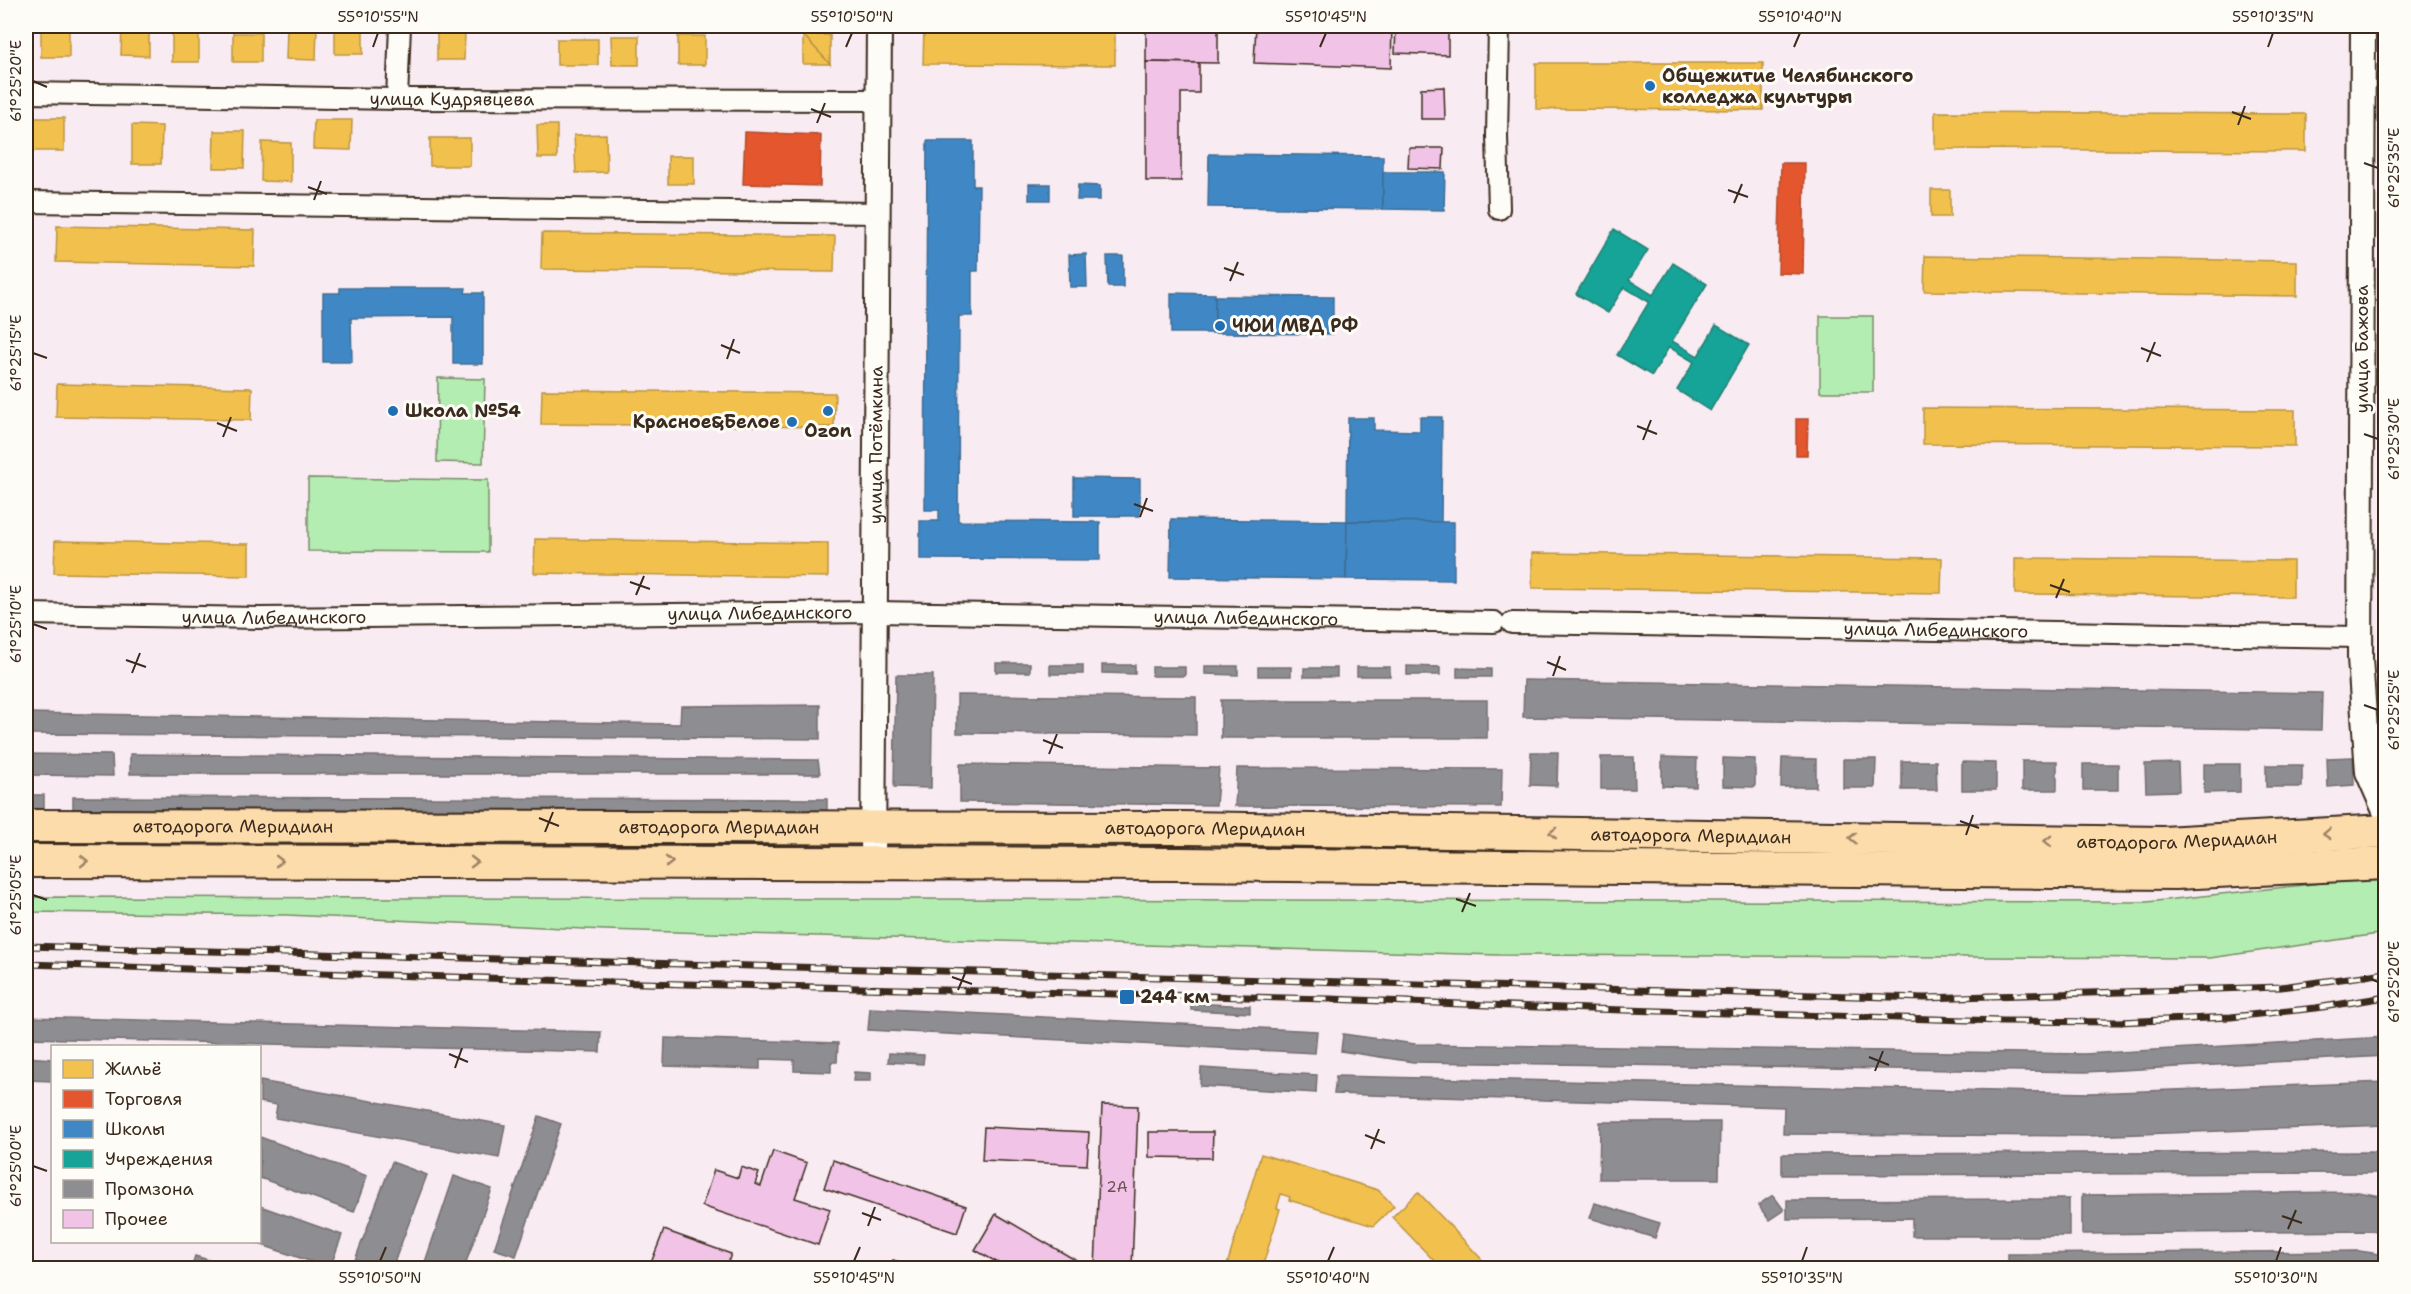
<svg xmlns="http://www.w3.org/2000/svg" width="2411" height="1294" viewBox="0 0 2411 1294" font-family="'Shantell Sans',sans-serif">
<rect width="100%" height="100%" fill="#f9ebf2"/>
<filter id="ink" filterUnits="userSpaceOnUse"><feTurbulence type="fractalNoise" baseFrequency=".0167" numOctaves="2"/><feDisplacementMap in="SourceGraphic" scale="12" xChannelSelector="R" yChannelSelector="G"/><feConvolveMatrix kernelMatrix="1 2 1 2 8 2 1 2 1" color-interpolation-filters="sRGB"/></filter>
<g filter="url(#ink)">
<g fill="#b4edb1" stroke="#788c68" stroke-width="1.5">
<rect x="1820" y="316" width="53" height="76"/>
<polygon points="438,378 485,379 483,463 437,462"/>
<polygon points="308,478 488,480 488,552 308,551"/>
<polygon points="2386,876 2385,933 2210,958 1499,955 605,930 287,915 26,912 26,897 2147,902"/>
</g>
<g fill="#f2c14e" stroke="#bb9440" stroke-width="1.5">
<polygon points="287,26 317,26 316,60 286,59"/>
<rect x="335" y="26" width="28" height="28"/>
<polygon points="122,27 149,27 149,56 121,55"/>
<rect x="41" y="28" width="28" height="29"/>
<polygon points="924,28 1115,29 1115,65 923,64"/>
<polygon points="437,31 465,31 464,60 437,60"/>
<rect x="172" y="33" width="27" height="29"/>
<rect x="233" y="33" width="28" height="29"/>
<polygon points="803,35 830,35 830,64"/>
<polygon points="803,35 830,64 803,64"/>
<polygon points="611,36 639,36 639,65 612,65"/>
<rect x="678" y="36" width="27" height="29"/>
<rect x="557" y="39" width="41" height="26"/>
<polygon points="1536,63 1763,63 1763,110 1536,109"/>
<polygon points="1935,112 2306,114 2306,151 1935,149"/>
<rect x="26" y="118" width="38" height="33"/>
<polygon points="314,120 352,120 351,150 313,149"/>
<polygon points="132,125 162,126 161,164 132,164"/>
<polygon points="537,125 557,125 557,158 538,158"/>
<polygon points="214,131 245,131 244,168 213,168"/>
<polygon points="606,134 607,172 576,173 574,135"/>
<rect x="430" y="138" width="40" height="28"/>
<polygon points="262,142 291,143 291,182 261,181"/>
<rect x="668" y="156" width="26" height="28"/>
<rect x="1931" y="190" width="19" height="27"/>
<polygon points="57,226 255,230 254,266 56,262"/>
<polygon points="542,233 835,236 834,272 541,269"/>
<polygon points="1925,256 2297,261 2297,296 1924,291"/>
<polygon points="57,384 252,388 251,420 56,417"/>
<polygon points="542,390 835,393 834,427 541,424"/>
<polygon points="1923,408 2295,410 2295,446 1923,444"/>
<polygon points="535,539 828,543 828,577 534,573"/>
<polygon points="55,541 249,544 249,576 54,573"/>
<polygon points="1532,553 1942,558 1941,593 1532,588"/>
<polygon points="2015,558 2293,561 2293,597 2015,594"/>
<polygon points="1261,1154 1378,1190 1394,1206 1373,1226 1289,1200 1290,1197 1281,1194 1277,1208 1280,1209 1262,1268 1226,1268"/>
<polygon points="1418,1192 1490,1268 1441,1268 1392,1217"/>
</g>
<g fill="#e4572e" stroke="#b14a29" stroke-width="1.5">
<polygon points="745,132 821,135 820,186 743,184"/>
<polygon points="1781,163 1805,163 1803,274 1778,273"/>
<polygon points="1796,419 1808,419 1807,455 1796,455"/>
</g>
<g fill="#3f88c5" stroke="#3e6c93" stroke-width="1.5">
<polygon points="927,141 973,141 973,186 979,186 978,271 972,271 972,316 959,316 958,521 1100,522 1100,560 920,559 920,521 939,521 939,510 925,510"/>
<polygon points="1209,154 1383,156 1383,209 1208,207"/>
<polygon points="1383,172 1445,172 1444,210 1383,209"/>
<rect x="1029" y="184" width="21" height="16"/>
<polygon points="1078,185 1100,186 1100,200 1077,200"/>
<polygon points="1086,254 1087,287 1070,287 1069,255"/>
<polygon points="1107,256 1123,256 1123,287 1108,287"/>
<polygon points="340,288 466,288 465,293 483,293 483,364 453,364 453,317 351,318 352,362 323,362 323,293 340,293"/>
<polygon points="1171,293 1215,294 1215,333 1171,333"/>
<polygon points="1215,296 1333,297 1333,334 1215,333"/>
<polygon points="1420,417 1442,417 1441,522 1347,521 1348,418 1374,418 1374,430 1420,431"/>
<polygon points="1074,478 1140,479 1140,516 1074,516"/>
<polygon points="1171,519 1347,521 1346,579 1170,577"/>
<polygon points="1347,521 1454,522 1454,580 1346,579"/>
</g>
<polygon fill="#17a398" stroke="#227f73" stroke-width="1.5" points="1614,229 1648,250 1629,280 1653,295 1673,263 1707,284 1672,341 1698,356 1716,325 1749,345 1710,411 1677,390 1694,362 1669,347 1652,376 1617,355 1649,302 1624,287 1608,313 1576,294"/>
<g fill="#8d8d92" stroke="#746f6f" stroke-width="1.5">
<rect x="996" y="663" width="34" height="9"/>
<rect x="1050" y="665" width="33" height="9"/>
<polygon points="1102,665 1135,665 1135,674 1102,673"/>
<polygon points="1205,666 1238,666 1238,675 1205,674"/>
<polygon points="1407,666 1440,667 1440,675 1407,675"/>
<rect x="1152" y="667" width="33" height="9"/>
<rect x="1258" y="667" width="33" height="9"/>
<rect x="1357" y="667" width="33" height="9"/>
<rect x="1304" y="668" width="33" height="9"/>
<polygon points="1457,668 1491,669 1491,677 1457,677"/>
<polygon points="896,675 933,675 931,788 894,787"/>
<polygon points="1524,680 2322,693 2321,730 1523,717"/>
<polygon points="957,695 1196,697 1196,735 957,733"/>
<rect x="1221" y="700" width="266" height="38"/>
<polygon points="820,705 820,739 26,734 26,713 680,724 681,706"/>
<polygon points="1531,752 1558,752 1557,786 1530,785"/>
<polygon points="26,754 112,755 113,776 26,775"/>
<polygon points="130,754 818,760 820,774 130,774"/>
<polygon points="1601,757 1634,757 1635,789 1601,789"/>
<polygon points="1662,757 1697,758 1696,787 1662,786"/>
<polygon points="2353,757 2354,785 2328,787 2327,758"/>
<polygon points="1723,758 1755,759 1755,787 1723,786"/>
<polygon points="1782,758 1816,759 1816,787 1781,787"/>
<polygon points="1843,759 1876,759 1875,788 1843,788"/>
<polygon points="1902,761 1936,761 1937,790 1902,790"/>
<rect x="2022" y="761" width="35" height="29"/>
<polygon points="1962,762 1996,763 1996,790 1962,790"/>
<polygon points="2178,763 2179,791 2146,792 2145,764"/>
<polygon points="960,764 1219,768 1216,805 960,802"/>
<rect x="2083" y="764" width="35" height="26"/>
<polygon points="2204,764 2240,764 2240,792 2204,793"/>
<rect x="2266" y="765" width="36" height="22"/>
<polygon points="1237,768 1502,769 1501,807 1235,806"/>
<rect x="26" y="795" width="18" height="20"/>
<polygon points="73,797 827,799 827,820 73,817"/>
<polygon points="1191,1003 1250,1006 1250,1013 1191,1010"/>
<polygon points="870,1008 1317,1031 1315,1053 868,1030"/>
<polygon points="26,1017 601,1032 600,1052 26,1038"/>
<polygon points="1343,1034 1415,1044 2084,1054 2386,1037 2386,1056 2085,1072 1413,1062 1341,1051"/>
<polygon points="665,1038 838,1043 837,1062 831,1062 831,1072 794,1071 794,1060 760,1059 760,1069 664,1066"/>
<polygon points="889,1053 924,1055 923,1064 888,1062"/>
<polygon points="26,1057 52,1059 52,1081 26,1080"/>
<polygon points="1201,1068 1317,1075 1316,1093 1200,1086"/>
<polygon points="854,1072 871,1073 871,1081 853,1081"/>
<polygon points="1336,1076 2090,1093 2386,1082 2386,1125 2087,1136 1783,1134 1784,1107 1334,1094"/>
<polygon points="260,1081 505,1125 499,1158 275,1118 277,1105 260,1102"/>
<polygon points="539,1116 561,1124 516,1256 494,1249"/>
<polygon points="1600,1122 1720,1122 1719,1179 1599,1179"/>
<polygon points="260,1137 367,1176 354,1212 260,1178"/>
<polygon points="2386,1152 2386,1173 1782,1175 1782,1154"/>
<polygon points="392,1162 427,1175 392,1268 352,1268"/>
<polygon points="454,1176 492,1189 464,1268 423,1268"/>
<polygon points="2358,1192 2386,1197 2386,1234 2371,1231 2082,1234 2082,1195"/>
<polygon points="1773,1195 1784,1210 1769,1220 1758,1205"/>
<polygon points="2069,1199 2069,1236 1912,1236 1912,1218 1787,1219 1787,1200"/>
<polygon points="1595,1203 1660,1223 1655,1238 1590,1218"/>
<polygon points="260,1206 342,1235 330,1268 253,1242 260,1242"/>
<polygon points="2359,1251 2386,1255 2386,1268 2008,1268 2008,1254"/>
<polygon points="195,1256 236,1268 191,1268"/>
</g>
<g fill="#f1c3e7" stroke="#3b2a1e" stroke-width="1.5">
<polygon points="1146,26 1218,26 1218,63 1146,62"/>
<polygon points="1256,26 1392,26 1391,68 1254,63"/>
<polygon points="1396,26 1448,26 1448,55 1395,53"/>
<polygon points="1146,62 1199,63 1199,93 1181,93 1181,181 1146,181"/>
<polygon points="1444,87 1445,119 1421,119 1421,88"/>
<polygon points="1409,148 1444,148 1443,169 1408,168"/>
<polygon points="1102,1105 1138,1106 1132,1268 1095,1268"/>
<polygon points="984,1127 1089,1132 1087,1165 982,1160"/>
<polygon points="1149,1132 1213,1132 1212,1158 1149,1157"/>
<polygon points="773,1151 807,1163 795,1198 830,1209 818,1245 702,1206 714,1170 738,1178 741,1167 759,1173 755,1184 761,1186"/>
<polygon points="833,1160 966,1206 957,1233 824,1188"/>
<polygon points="996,1214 1084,1265 1082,1268 1007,1268 975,1250"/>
<polygon points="664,1230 731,1254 726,1268 649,1268"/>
<polygon points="893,1260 919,1268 890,1268"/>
</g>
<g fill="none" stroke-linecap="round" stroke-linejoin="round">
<defs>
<g id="minor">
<path id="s1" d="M26,93L397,99L879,100"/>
<polyline points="397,99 400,26"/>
<polyline points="26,202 878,213"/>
<polyline points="1499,209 1497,136 1499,26"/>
<path id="s2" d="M26,614L260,618L875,612L1494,622"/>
<path id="s3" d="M1512,623L2360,637"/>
</g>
<g id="tertiary">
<polyline points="2363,26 2360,658 2368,772 2386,813"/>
<path id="s4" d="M873,863L879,26"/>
</g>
<g id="primary">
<path id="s5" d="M26,826L1183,828L2163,843L2386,831"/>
<polyline points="26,861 1180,864 2175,873 2386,863"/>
</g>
</defs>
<use href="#minor" stroke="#3b2a1e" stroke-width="24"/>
<use href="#tertiary" stroke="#3b2a1e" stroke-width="28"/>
<use href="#primary" stroke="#3b2a1e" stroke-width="36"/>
<use href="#minor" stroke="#fdfcf7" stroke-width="20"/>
<use href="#tertiary" stroke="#fdfcf7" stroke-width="24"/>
<use href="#primary" stroke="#fddcac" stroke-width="32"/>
<defs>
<g id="rail">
<polyline points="26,946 1925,998 2281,987 2386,973"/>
<polyline points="26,964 643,983 1330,999 1590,1009 2002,1021 2119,1022 2231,1017 2316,1008 2386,997"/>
</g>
</defs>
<use href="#rail" stroke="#3b2a1e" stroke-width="7"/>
<use href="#rail" stroke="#fdfcf7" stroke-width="4.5" stroke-dasharray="14" stroke-linecap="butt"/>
</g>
<defs><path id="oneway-chevron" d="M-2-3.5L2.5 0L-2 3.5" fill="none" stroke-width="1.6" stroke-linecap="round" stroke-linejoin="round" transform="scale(1.5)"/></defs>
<g stroke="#9c8365">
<use href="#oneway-chevron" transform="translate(1553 833) rotate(-179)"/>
<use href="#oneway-chevron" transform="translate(2327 834) rotate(177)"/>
<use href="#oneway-chevron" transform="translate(1853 838) rotate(-179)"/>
<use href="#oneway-chevron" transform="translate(2048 841) rotate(-179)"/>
<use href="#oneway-chevron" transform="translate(84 861)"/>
<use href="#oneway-chevron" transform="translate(279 861)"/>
<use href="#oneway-chevron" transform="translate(474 862)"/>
<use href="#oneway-chevron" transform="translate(669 862)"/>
</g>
</g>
<path fill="none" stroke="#3b2a1e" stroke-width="2" d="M373,47L378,33M846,47L852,33M1320,47L1326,33M1794,47L1800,33M2268,47L2273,33M33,81L47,87M811,109L831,117M2232,112L2251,119M817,123L825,103M2238,125L2245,106M2364,163L2378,168M308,187L327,194M1728,190L1748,197M314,200L321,181M1734,203L1742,184M1224,268L1244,275M1230,281L1238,262M721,345L740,353M2141,348L2161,356M33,353L47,358M727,359L734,339M2147,362L2155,342M217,423L237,431M1637,426L1657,434M2364,434L2378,439M223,437L231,417M1643,440L1651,420M1134,504L1153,511M1140,517L1147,498M630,582L650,589M2050,585L2070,592M636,595L644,576M2056,598L2064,579M33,624L47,629M126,660L146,667M1547,662L1566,670M132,673L140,653M1553,676L1560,656M2364,705L2378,710M1043,740L1063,748M1049,754L1057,734M539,818L559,826M1960,821L1979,828M545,832L553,812M1966,835L1973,815M33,895L47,900M1456,899L1476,906M1462,912L1470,893M2364,976L2378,982M952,977L972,984M958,990L966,971M449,1054L468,1062M1869,1057L1889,1065M455,1068L462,1048M1875,1071L1883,1051M1365,1135L1385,1143M1371,1149L1379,1129M33,1166L47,1171M862,1213L881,1220M2282,1216L2302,1223M868,1226L875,1207M2288,1229L2296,1210M380,1261L386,1247M854,1261L860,1247M1328,1261L1334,1247M1802,1261L1807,1247M2276,1261L2281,1247"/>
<g fill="#1f6fb2" stroke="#fdfcf7" stroke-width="2">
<circle cx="1650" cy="86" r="6"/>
<circle cx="1220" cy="326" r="6"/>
<circle cx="393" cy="411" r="6"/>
<circle cx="828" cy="411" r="6"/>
<circle cx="792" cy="422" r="6"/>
<rect x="1119" y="989" width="16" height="16" rx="3"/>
</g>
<g text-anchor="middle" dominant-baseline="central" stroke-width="6" stroke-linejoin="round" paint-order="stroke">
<g font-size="15" fill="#685050">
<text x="1117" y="1187">2А</text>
</g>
<g font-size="18" font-weight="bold" fill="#3b2a1e" stroke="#fdfcf7" text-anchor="start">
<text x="1662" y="76">Общежитие Челябинского<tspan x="1662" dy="21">колледжа культуры</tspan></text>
<text x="1232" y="326">ЧЮИ МВД РФ</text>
<text x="405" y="411">Школа №54</text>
<text x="780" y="422" text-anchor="end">Красное&amp;Белое</text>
<text x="828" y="431" text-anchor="middle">Ozon</text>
<text x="1140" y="997">244 км</text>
</g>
<g font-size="18" fill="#3b2a1e" stroke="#fdfcf7">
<text stroke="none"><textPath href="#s1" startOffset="426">улица Кудрявцева</textPath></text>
<text transform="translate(2362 349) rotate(-90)">улица Бажова</text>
<text stroke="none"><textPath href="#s4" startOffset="418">улица Потёмкина</textPath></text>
<text stroke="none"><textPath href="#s2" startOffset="734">улица Либединского</textPath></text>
<text stroke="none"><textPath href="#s2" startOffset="248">улица Либединского</textPath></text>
<text stroke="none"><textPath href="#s2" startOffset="1220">улица Либединского</textPath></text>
<text stroke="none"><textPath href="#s3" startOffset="424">улица Либединского</textPath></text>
<text stroke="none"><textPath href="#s5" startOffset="207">автодорога Меридиан</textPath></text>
<text stroke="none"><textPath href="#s5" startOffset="693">автодорога Меридиан</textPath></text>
<text stroke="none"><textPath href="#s5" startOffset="1179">автодорога Меридиан</textPath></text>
<text stroke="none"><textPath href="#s5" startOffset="1665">автодорога Меридиан</textPath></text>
<text stroke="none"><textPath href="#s5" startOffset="2151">автодорога Меридиан</textPath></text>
</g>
</g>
<rect width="2411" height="1294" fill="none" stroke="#fdfcf7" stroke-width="66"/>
<rect x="51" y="1045" width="210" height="198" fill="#fdfcf7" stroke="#afa8a0" stroke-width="1.5"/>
<rect x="63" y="1060" width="30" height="18" fill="#f2c14e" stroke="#afa8a0" stroke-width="1.5"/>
<text x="105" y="1075" font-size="18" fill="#3b2a1e">Жильё</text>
<rect x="63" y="1090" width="30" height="18" fill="#e4572e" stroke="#afa8a0" stroke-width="1.5"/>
<text x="105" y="1105" font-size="18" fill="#3b2a1e">Торговля</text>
<rect x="63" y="1120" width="30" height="18" fill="#3f88c5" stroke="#afa8a0" stroke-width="1.5"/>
<text x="105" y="1135" font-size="18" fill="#3b2a1e">Школы</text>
<rect x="63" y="1150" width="30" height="18" fill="#17a398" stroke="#afa8a0" stroke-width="1.5"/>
<text x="105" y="1165" font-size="18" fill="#3b2a1e">Учреждения</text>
<rect x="63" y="1180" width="30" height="18" fill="#8d8d92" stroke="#afa8a0" stroke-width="1.5"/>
<text x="105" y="1195" font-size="18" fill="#3b2a1e">Промзона</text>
<rect x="63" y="1210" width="30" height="18" fill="#f1c3e7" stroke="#afa8a0" stroke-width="1.5"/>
<text x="105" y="1225" font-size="18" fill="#3b2a1e">Прочее</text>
<rect x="33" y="33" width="2345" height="1228" fill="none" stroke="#3b2a1e" stroke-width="2"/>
<g font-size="15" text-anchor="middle" fill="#3b2a1e">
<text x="378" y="22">55°10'55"N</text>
<text x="852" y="22">55°10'50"N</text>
<text x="1326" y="22">55°10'45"N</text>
<text x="1800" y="22">55°10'40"N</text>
<text x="2273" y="22">55°10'35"N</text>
<text transform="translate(16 81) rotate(-90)" y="5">61°25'20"E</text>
<text transform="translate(2394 168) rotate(-90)" y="5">61°25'35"E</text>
<text transform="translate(16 353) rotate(-90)" y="5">61°25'15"E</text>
<text transform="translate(2394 439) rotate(-90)" y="5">61°25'30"E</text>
<text transform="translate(16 624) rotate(-90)" y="5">61°25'10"E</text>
<text transform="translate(2394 710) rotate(-90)" y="5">61°25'25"E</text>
<text transform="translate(16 895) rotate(-90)" y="5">61°25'05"E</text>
<text transform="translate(2394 982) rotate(-90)" y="5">61°25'20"E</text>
<text transform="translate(16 1166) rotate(-90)" y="5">61°25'00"E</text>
<text x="380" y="1283">55°10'50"N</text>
<text x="854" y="1283">55°10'45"N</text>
<text x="1328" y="1283">55°10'40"N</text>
<text x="1802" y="1283">55°10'35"N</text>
<text x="2276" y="1283">55°10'30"N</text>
</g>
</svg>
